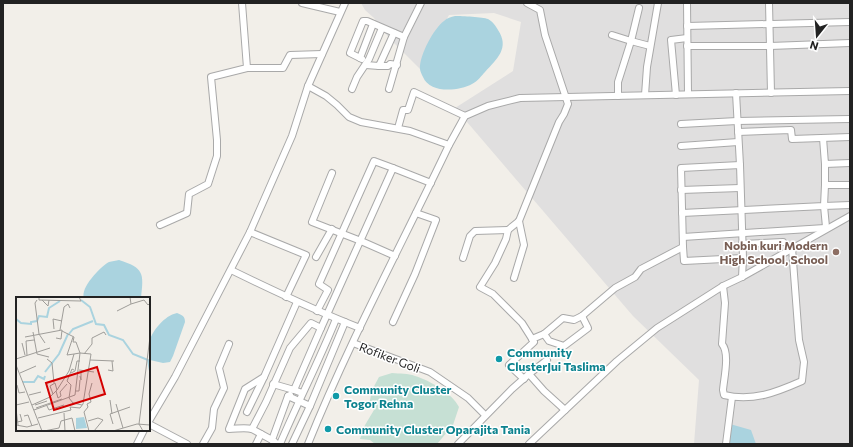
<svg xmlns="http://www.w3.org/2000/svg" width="853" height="447" viewBox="0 0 853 447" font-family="Commissioner,sans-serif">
<rect width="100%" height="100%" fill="#f2efe9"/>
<polygon fill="#e0dfdf" points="361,3 850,3 850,444 694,444 699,380 633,316 455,108 513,71 521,22 494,13 449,15 420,69 389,38 374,18 365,10"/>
<path fill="#c6e0d4" d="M392,373C400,374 408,373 415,376C429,380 452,393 459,407L453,425L437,444H375L370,440L360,439L365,425L374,410L369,405L372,390L379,377Z"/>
<g fill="#aad3df">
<path d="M455,16C462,16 483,17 488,19C492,21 496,26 498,30C510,48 497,59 485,72C481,76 478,81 472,84C459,91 430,94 423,77C422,75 420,71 420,69C419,56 434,28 444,21C447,18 451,17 455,16Z"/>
<path d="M119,260C144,268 144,273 141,298H84C80,288 100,267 109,262C112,261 116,261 119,260Z"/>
<path d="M177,313C182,315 185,316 185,322L173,356L170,362L163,363L150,360L149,358C149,354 148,347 149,342C153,330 164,316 177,313Z"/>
<polygon points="730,424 751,430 756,444 730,444"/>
</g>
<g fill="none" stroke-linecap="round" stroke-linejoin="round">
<defs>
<g id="street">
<polyline points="302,3 340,12"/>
<polyline points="687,3 688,94"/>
<polyline points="769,3 771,93"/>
<polyline points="687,26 850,22"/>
<polyline points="612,35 631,41 639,8"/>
<polyline points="687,46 770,46 850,43"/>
<polyline points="360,58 350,53 363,21 367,21 404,37"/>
<polyline points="362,59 360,58 373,24"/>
<polyline points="366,65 379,66 394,33"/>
<polyline points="379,66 388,66 390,64 397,65"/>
<polyline points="247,68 283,68 290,55 322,54"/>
<polyline points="308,86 326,96 337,105 349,117 361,122 410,131 449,145"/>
<polyline points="352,89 357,77 369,59 382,28"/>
<polyline points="389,89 404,37 421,3"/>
<polyline points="736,93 740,165"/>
<polyline points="645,95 647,67 658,3"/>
<polyline points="676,95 671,40 687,38"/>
<polyline points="618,96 618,82 631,41 650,46"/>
<polyline points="681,124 737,121 850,119"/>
<polyline points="398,128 403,110 408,110 414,92 465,116"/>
<polyline points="738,132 791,130 792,139 850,137"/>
<polyline points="823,138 825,164 850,163"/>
<polyline points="681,146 738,142"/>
<polyline points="825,164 825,185 850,185"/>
<polyline points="332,173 312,222 361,241 395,256"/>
<polyline points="681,190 740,188"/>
<polyline points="682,213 824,206 825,185"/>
<polyline points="160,225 187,213 189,194 208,184 217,156 217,140 211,77 247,68 242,3"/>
<polyline points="824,229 826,227 824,206 850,205"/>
<polyline points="250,232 306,255 286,297"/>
<polyline points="683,237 825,228"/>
<polyline points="742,244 783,242"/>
<polyline points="683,247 684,261 743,258"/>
<polyline points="316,257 332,229"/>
<polyline points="463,258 470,236 475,231 508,230"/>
<path d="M231,270C274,291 316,311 360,328"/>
<polyline points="514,278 524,245 519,221"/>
<path d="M723,286L725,303L722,344C730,353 724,378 723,390L724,395C753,402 777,392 802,381L804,362L799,340L792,248"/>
<polyline points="317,311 328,290 319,284 374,161 393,168"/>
<polyline points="393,322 415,274 436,220 416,213"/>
<polyline points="321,328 393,168 431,183"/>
<polyline points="544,334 563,318 574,320 582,316 615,288 635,277 641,269 683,247 681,168 740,165 743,258 742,277"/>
<polyline points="532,339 544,334 549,341 564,346 588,328 582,316"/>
<polyline points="353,343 430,372 468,398 485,415"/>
<polyline points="529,374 547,360"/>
<polyline points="524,379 509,365 534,342 522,323 493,294 480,287 495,263 506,239 508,230 519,221 559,122 564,114 568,104 545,35 540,10 527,3"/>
<polyline points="273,384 294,390"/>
<polyline points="288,396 310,406 345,322"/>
<polyline points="247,412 264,377"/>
<polyline points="149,421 175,377 250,232 292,136 308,86 345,3"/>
<polyline points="149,424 187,444"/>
<path d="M252,429C244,427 237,429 229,429L245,389L264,377L297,302"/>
<polyline points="272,440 252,429 266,402 290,348 311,323 321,328 294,390 302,393"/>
<polyline points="275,442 272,440 288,396 290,395"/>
<polyline points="137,444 144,430"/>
<polyline points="203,444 212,428 214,409 224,388 219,368 229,344"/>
<polyline points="256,444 261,434"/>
<path d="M280,444C298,402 319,361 336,319"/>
<polyline points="292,444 310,406"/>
<path d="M308,444C349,342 402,244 449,145L465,116L488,106L520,98L850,91"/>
<polyline points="458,444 512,389 529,374 544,391 565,410"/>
<polyline points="529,444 617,361 657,328 723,286 742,277 850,216"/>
<polyline points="726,444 732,397"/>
</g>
</defs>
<use href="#street" stroke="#a9a9a9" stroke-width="8"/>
<use href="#street" stroke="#fff" stroke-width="6"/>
</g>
<circle fill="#8d6e63" stroke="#fff" stroke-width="1.5" cx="836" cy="252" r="4"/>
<g fill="#0f9aa8" stroke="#fff" stroke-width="1.5">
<circle cx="499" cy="359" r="4"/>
<circle cx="336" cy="396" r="4"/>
<circle cx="328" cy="429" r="4"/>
</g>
<g text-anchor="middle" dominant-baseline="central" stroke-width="3" stroke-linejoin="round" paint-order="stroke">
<g font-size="12" font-weight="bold" fill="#785e54" stroke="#fff" text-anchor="end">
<text x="828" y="245">Nobin kuri Modern<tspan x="828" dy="14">High School, School</tspan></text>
</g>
<g font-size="12" font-weight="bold" fill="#0d838f" stroke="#fff" text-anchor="start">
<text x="507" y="352">Community<tspan x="507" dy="14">ClusterJui Taslima</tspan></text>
<text x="344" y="389">Community Cluster<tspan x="344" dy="14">Togor Rehna</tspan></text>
<text x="336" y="429">Community Cluster Oparajita Tania</text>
</g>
<g font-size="12" fill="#222" stroke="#fff">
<text transform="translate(390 357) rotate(21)">Rofiker Goli</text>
</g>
</g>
<g transform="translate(16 297)">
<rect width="134" height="134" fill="#f2efe9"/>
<path d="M68,120L71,131L60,132V121Z" fill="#aad3df"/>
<path fill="none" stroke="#aad3df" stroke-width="2" d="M65,3L74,10L80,27L88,28L93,38L107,43L117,57L132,63L134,74M0,22L5,26L15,27V25L21,24L23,19L31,20L33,11L44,4M53,37L57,32L77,24M29,75L43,57L52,37M7,85H18L22,79L28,82L29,79"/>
<path fill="none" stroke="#9f9d99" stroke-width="1" d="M23,0V3L65,4L63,0M21,3L19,6L23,37L29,46M26,3L32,9L33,3M115,7L128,3L132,8L134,6M101,14L115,7L114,0M38,32L37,22L46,24M44,33L48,10L52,7L54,11M17,35L21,57L33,60M9,40L46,33L45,42L40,41M57,40L51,58L58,57M6,46L9,58M68,57L76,47V41L88,35L90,38M11,58L10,44L18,43M0,62L34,51M31,62L36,66L38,86M74,63L98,64M0,68L26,134M63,73L78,75M92,73L97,74L96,64M4,76L20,69M55,76L59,74L61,64H64M64,79L65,83V75M51,84L55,88L53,101L57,106L66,108M51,84L56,72L58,73M1,88L3,96L9,95M40,94L42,101L45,99L44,95L51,87M60,94H63L64,83M37,97L34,89L39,86L41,93M13,98L25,95M94,103L96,117M100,107L107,131M0,108L13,105M16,108L34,100L41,93L53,74L58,57L64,56L60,45H57L58,40L46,34M19,108L31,104M31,109L33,113L48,108M20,111L46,102M0,112L2,128M18,113L59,98L64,56L75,57L67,107L64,111L54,110L55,113L22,121M48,116L49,134M8,119L12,118L16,129M72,124L82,121L87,123L78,134M1,125L6,124L4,117M97,127L94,117L114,110M0,128L11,130L22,127M28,134L43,131L45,124L56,121L59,134M73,134L68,115L72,110L71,107L75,105L73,97L76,86M97,134L121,127L134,128M127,134L123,127L134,40"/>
<path fill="#d40000" fill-opacity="0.15" stroke="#d40000" stroke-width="2" d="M81,70L89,97L38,113L30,86Z"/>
<rect width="134" height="134" fill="none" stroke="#222" stroke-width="2"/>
</g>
<rect width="853" height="447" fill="none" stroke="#222222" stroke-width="8"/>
<g transform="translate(817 36) rotate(197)" stroke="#ffffff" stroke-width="3" paint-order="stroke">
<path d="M0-3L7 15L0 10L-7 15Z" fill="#222222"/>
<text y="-6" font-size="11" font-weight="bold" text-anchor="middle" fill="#222222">N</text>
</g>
</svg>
